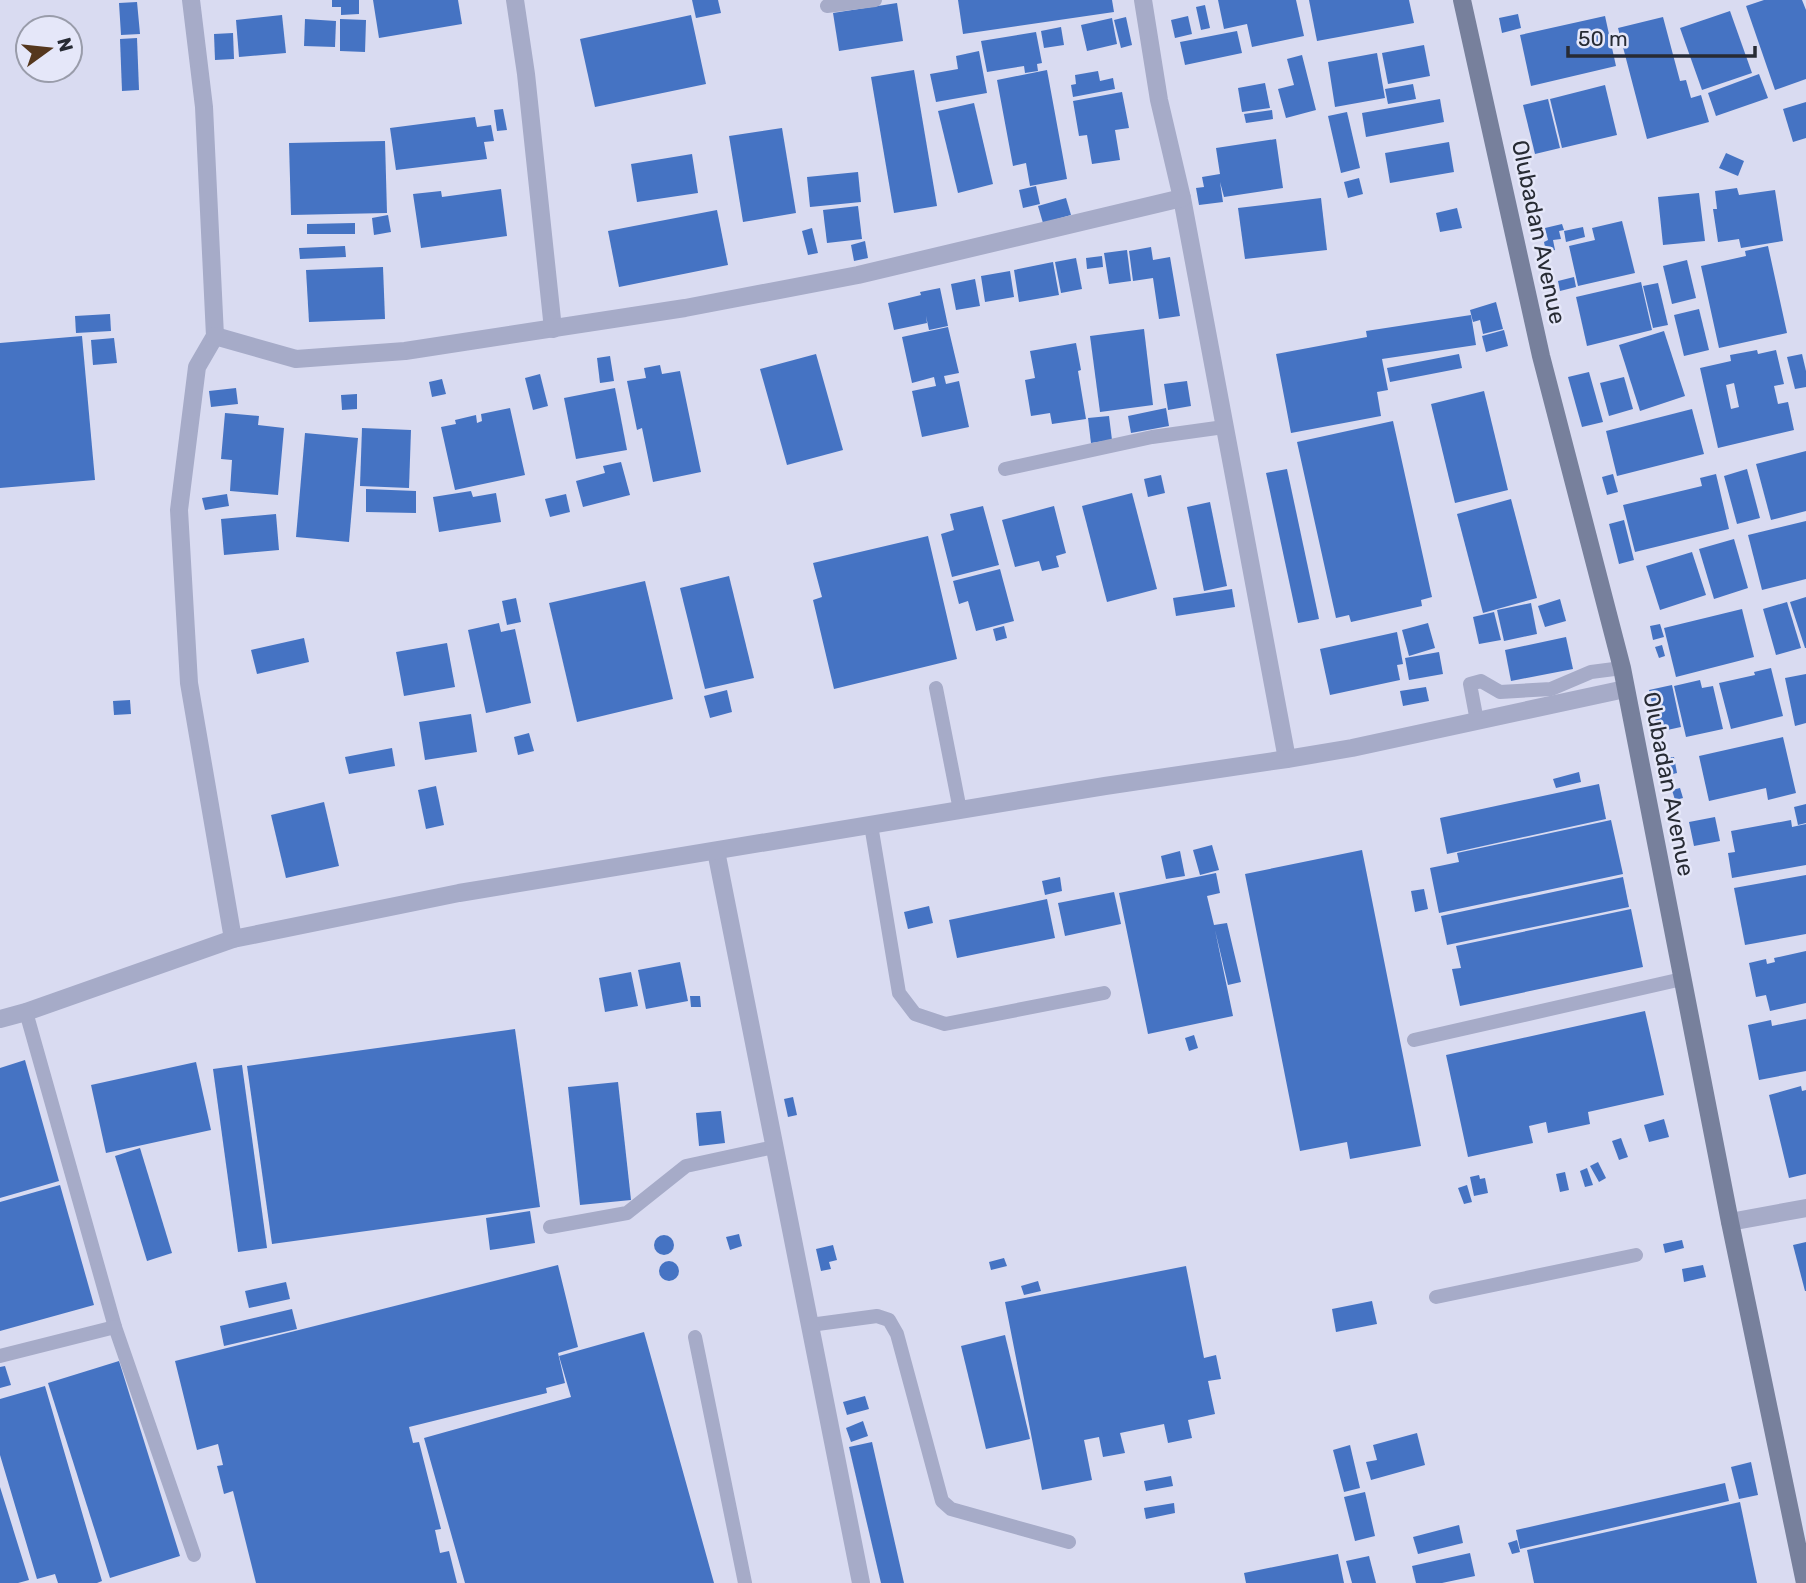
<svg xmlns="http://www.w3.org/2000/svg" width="1806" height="1583" viewBox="0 0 1806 1583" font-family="Rubik,sans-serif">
<rect width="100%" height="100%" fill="#d9dbf1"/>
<g fill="#4573c3" fill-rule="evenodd">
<polygon points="332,0 359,0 359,14 341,15 341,7 332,7"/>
<polygon points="373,0 458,0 462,24 379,38"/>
<polygon points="692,0 718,0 721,13 696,18"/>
<polygon points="958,0 1112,0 1114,12 963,34"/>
<polygon points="1218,0 1296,0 1304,36 1252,47 1247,24 1224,29"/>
<polygon points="1309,0 1409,0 1414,23 1317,41"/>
<polygon points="1764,0 1802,0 1806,10 1806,79 1775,90 1746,6"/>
<polygon points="137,2 140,34 121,35 119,3"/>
<polygon points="897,3 903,41 839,51 833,13"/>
<polygon points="1205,5 1210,28 1201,30 1196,7"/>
<polygon points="1730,11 1752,73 1702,90 1680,28"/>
<polygon points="1518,14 1521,28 1502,33 1499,18"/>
<polygon points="282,15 286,53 239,57 236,20"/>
<polygon points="691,15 706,84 595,107 580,39"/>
<polygon points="1188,16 1192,34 1175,38 1171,20"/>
<polygon points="1605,16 1616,66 1531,86 1520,35"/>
<polygon points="1126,17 1132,45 1121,48 1114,20"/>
<polygon points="1663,17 1680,81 1686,80 1691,98 1701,95 1709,122 1647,139 1618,28"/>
<polygon points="1112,18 1117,44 1087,51 1081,25"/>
<polygon points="305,19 336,21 335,47 304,46"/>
<polygon points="340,19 366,20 365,52 340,51"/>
<polygon points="1061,27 1064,45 1044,48 1041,31"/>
<polygon points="1237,31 1242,53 1185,65 1180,42"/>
<polygon points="1036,32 1042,63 1037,64 1038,71 1025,73 1024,66 987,72 981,41"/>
<polygon points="233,33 234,59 215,60 214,34"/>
<polygon points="137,38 139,90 122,91 120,39"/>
<polygon points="1424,45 1430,76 1388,84 1382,53"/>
<polygon points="979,51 987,93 936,102 930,74 958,69 956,56"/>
<polygon points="1377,53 1385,98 1335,107 1328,62"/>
<polygon points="1302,55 1316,110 1286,118 1278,89 1294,85 1287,59"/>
<polygon points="914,70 937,206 894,213 871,77"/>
<polygon points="1047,70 1067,179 1030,186 1026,163 1013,166 997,80"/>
<polygon points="1098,71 1100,81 1113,78 1115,89 1073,97 1071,85 1076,84 1075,75"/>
<polygon points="1759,74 1768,98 1716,116 1708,93"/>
<polygon points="1265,83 1270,108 1242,112 1238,88"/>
<polygon points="1413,84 1416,99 1388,104 1385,89"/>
<polygon points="1605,85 1617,135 1562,148 1550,99"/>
<polygon points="1122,92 1129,128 1115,130 1120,160 1092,164 1087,135 1079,136 1073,101"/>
<polygon points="1440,99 1444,122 1366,137 1362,113"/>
<polygon points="1548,99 1560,148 1535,154 1523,105"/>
<polygon points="1806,102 1806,138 1793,142 1783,109"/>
<polygon points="974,103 993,184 958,193 938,111"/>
<polygon points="503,109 507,130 497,131 494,110"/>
<polygon points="1272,110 1273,119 1246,123 1244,114"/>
<polygon points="1347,112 1360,168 1341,173 1328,116"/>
<polygon points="475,117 477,127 491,125 494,141 484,142 487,159 396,170 390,128"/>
<polygon points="782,128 796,213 743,222 729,136"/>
<polygon points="1276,139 1283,188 1224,197 1220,182 1223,202 1199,205 1196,188 1204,187 1202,177 1220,174 1216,148"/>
<polygon points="385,141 387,213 291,215 289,143"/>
<polygon points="1449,142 1454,172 1390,183 1385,153"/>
<polygon points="1726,153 1744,161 1738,176 1719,168"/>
<polygon points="692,154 698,193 637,202 631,164"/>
<polygon points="858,172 861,202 810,207 807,177"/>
<polygon points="1359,178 1363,194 1348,198 1344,182"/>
<polygon points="1036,186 1040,204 1023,208 1019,190"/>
<polygon points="1737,188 1739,195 1775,190 1783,241 1741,248 1739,239 1718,242 1713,209 1717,209 1715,191"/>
<polygon points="501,189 507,236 421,248 413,194 441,191 442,197"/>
<polygon points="1699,193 1705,241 1663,245 1658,197"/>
<polygon points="1066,198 1071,215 1043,223 1038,206"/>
<polygon points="1321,198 1327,250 1245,259 1238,208"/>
<polygon points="858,206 862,239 827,243 823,210"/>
<polygon points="1457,208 1462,228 1440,232 1436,213"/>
<polygon points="717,210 728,265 619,287 608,231"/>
<polygon points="388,215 391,232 374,235 372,218"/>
<polygon points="1622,221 1635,273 1578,286 1569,246 1595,240 1592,228"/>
<polygon points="355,223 355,234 307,234 307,224"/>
<polygon points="1562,224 1564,230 1559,231 1561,239 1553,240 1555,250 1546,252 1544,242 1548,240 1545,228"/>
<polygon points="1583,227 1585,237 1566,242 1564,231"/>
<polygon points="812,228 818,253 808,255 802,231"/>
<polygon points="865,241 868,258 854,261 851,245"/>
<polygon points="345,246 346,257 300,259 299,248"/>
<polygon points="1768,246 1787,333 1719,348 1701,266 1746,256 1745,251"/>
<polygon points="1151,247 1153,260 1170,257 1180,316 1159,319 1153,278 1133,281 1129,251"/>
<polygon points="1127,250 1131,281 1109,284 1104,253"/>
<polygon points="1102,256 1103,267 1087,269 1086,258"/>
<polygon points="1076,258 1082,289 1061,293 1055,262"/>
<polygon points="1687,260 1696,298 1672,304 1663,266"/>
<polygon points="1053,262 1059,295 1019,302 1014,270"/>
<polygon points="383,267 385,319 309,322 306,270"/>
<polygon points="1010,271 1014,297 985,302 981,276"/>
<polygon points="1574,277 1576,287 1560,291 1558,281"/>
<polygon points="975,279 980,306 956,310 951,284"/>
<polygon points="1641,282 1652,330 1587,346 1576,297"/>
<polygon points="1658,283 1668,325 1653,328 1643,286"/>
<polygon points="940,288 948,326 929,330 926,316 927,323 894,330 888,303 921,295 920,292"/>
<polygon points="1496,302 1503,329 1483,334 1480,320 1473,322 1470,310"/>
<polygon points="1699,309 1709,350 1684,356 1674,315"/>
<polygon points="110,314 111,331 76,333 75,316"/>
<polygon points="1471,315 1476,345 1382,359 1388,390 1377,392 1381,416 1291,433 1276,354 1367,337 1366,331"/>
<polygon points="948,327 959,373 944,376 946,384 959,381 969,427 922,437 912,391 936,386 934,377 912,383 902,337"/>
<polygon points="1144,329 1153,405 1100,412 1090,336"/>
<polygon points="1504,330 1508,346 1486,352 1482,336"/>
<polygon points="1664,331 1685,396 1640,411 1619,345"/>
<polygon points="82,336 95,480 0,488 0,343"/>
<polygon points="114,338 117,363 93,365 91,340"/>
<polygon points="1076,343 1081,370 1078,371 1086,419 1052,424 1050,413 1031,416 1025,380 1035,378 1030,351"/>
<path d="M1757,350L1758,354L1776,350L1784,384L1774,386L1778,404L1788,402L1794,430L1718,448L1700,368L1731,361L1730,355ZM1734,383L1739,407L1731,409L1726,385Z"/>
<polygon points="816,354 843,450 787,465 760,369"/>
<polygon points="1459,354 1462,368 1390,382 1387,368"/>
<polygon points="1802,354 1806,371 1806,387 1795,389 1787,357"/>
<polygon points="610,356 614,381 600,383 597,358"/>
<polygon points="660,365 662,374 680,371 701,472 653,482 642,428 637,430 627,381 646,378 644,368"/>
<polygon points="1589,372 1603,422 1582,427 1568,377"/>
<polygon points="540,374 548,406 533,410 525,378"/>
<polygon points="1624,377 1633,409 1609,416 1600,383"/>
<polygon points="442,379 446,394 432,397 429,382"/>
<polygon points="1187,381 1191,406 1168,410 1164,384"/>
<polygon points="236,388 238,404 211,407 209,391"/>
<polygon points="615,388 627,450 576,459 564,398"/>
<polygon points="1484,391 1508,490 1455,503 1431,404"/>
<polygon points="357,394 357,409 342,410 341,395"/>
<polygon points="510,408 525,475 455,490 441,427 456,424 455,420 476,415 477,423 482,421 481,414"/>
<polygon points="1166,408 1169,426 1131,433 1128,416"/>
<polygon points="1692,409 1704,454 1617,476 1606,431"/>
<polygon points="225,413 259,416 258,425 284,428 278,495 230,491 232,460 221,459"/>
<polygon points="1109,416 1112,440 1091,443 1088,418"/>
<polygon points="1393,421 1432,597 1421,600 1422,606 1351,622 1349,615 1336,618 1297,442"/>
<polygon points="362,428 411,430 409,488 360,486"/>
<polygon points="305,433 358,438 349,542 296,537"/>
<polygon points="1806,451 1806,511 1771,520 1756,464"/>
<polygon points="621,462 630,495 583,507 576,481 605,473 603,466"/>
<polygon points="1287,469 1319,619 1298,623 1266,473"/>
<polygon points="1747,469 1760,518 1737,524 1724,476"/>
<polygon points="1613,474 1618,492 1607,495 1602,477"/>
<polygon points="1716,474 1729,529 1635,552 1623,505 1702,486 1700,478"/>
<polygon points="1161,475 1165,493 1148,497 1144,479"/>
<polygon points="366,489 416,491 416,513 366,512"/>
<polygon points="471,491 473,497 496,493 501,522 439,532 433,497"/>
<polygon points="1132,493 1157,589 1107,602 1082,506"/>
<polygon points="227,494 229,506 205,510 202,498"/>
<polygon points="566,494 570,512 550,517 545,499"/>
<polygon points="1511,499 1537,598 1483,613 1457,514"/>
<polygon points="1210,502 1227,586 1204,591 1187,507"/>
<polygon points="983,506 999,565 952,577 941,534 954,530 950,514"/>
<polygon points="1054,506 1066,553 1056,556 1059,567 1042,571 1039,561 1015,567 1002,520"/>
<polygon points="276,514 279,550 224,555 221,519"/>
<polygon points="1624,520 1634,560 1619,564 1609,524"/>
<polygon points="1806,521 1806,579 1762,590 1748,535"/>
<polygon points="928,536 957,659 834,689 813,600 822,597 813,563"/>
<polygon points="1734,539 1748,588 1714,599 1699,549"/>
<polygon points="1692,552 1706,595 1660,610 1646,566"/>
<polygon points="1000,569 1014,621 976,631 968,601 959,604 953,581"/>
<polygon points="729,576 754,678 705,689 680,588"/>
<polygon points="645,581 673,699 577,722 549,603"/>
<polygon points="1232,589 1235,607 1176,616 1173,598"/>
<polygon points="1806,597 1806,648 1805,648 1790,602"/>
<polygon points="516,598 521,622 507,625 502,601"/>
<polygon points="1560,599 1566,621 1545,627 1538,606"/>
<polygon points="1787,602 1801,648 1776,655 1763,609"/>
<polygon points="1531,603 1537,634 1504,641 1497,610"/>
<polygon points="1742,609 1754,657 1676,677 1664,628"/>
<polygon points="1494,612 1501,640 1479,644 1473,617"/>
<polygon points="499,623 501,632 515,629 531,703 486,713 468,630"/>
<polygon points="1428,623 1435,648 1409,656 1402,630"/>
<polygon points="1660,624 1664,637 1653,640 1650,626"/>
<polygon points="1004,626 1007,638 996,641 993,629"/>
<polygon points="1397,632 1403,664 1397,665 1400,680 1330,695 1320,649"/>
<polygon points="1566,637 1573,669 1511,681 1505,650"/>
<polygon points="304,638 309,662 257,674 251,650"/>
<polygon points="447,643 455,687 404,696 396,652"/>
<polygon points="1662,645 1665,656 1659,658 1655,647"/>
<polygon points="1439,652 1443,674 1409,680 1405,658"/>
<polygon points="1771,668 1783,716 1731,729 1719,683 1755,675 1754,672"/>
<polygon points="1806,674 1806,723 1795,726 1785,678"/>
<polygon points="1700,680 1702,688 1713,686 1723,729 1686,737 1674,686"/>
<polygon points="1672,685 1681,727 1658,732 1649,690"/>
<polygon points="1426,687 1429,701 1403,706 1400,691"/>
<polygon points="727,690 732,712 710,718 704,696"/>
<polygon points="130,700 131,714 114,715 113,701"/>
<polygon points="471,714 477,752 425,760 419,722"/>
<polygon points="529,733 534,751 518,755 514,737"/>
<polygon points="1783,737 1796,793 1768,800 1766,788 1709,801 1699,756"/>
<polygon points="392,748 395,766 349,774 345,757"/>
<polygon points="1674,757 1677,773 1669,775 1665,758"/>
<polygon points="1579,772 1581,782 1556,788 1553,779"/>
<polygon points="1599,784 1606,819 1447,854 1440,818"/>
<polygon points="436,786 444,825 426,829 418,790"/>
<polygon points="1680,788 1683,798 1675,800 1672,790"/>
<polygon points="324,802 339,866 286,878 271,815"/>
<polygon points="1806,804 1806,823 1798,825 1794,807"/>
<polygon points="1715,817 1720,841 1694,846 1689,822"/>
<polygon points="1611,820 1623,874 1439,913 1430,868 1459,862 1457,853"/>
<polygon points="1791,820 1792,827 1806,824 1806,865 1732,878 1728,853 1735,852 1731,831"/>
<polygon points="1212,845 1219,870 1200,875 1193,850"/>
<polygon points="1362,850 1421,1146 1350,1159 1347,1142 1300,1151 1245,874"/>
<polygon points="1180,851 1185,876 1166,879 1161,856"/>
<polygon points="1216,873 1220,893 1207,896 1214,925 1227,923 1241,982 1228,985 1215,930 1233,1016 1148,1034 1119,893"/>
<polygon points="1806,875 1806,934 1745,945 1734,888"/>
<polygon points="1060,877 1062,891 1045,895 1042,881"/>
<polygon points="1623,877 1629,907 1447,945 1441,916"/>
<polygon points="1424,889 1428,909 1415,912 1411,891"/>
<polygon points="1114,892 1121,924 1065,936 1058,903"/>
<polygon points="1047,899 1055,938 957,958 949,920"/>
<polygon points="929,906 933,923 908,929 904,912"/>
<polygon points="1631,909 1643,967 1460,1006 1452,969 1461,968 1456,946"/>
<polygon points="1806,951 1806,1003 1770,1011 1766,995 1756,997 1749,963 1766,959 1767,964 1775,962 1774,958"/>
<polygon points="680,962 688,1001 646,1009 638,970"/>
<polygon points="631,972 638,1006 605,1012 599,978"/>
<polygon points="690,996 700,996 701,1007 691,1007"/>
<polygon points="1645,1011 1664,1095 1588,1112 1590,1124 1548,1133 1546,1122 1529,1126 1533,1143 1468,1157 1446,1055"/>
<polygon points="1806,1019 1806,1071 1759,1080 1748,1025 1771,1020 1772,1026"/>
<polygon points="515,1029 540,1207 272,1244 247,1066"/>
<polygon points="1194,1035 1198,1048 1189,1051 1185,1038"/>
<polygon points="25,1060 59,1181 0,1198 0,1068"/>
<polygon points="196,1062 211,1130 106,1153 91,1085"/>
<polygon points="242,1065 267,1248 238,1252 213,1069"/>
<polygon points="618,1082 631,1200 580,1205 568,1087"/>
<polygon points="1801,1086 1802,1091 1806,1090 1806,1174 1789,1178 1769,1095"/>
<polygon points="793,1097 797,1115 788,1117 784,1099"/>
<polygon points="721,1111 725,1143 699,1146 696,1113"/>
<polygon points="1664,1119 1669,1137 1649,1142 1644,1125"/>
<polygon points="1621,1138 1628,1157 1619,1160 1612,1141"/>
<polygon points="140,1148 172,1253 147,1261 115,1156"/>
<polygon points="1598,1162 1606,1178 1599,1182 1590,1166"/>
<polygon points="1587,1168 1593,1185 1585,1187 1580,1171"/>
<polygon points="1565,1172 1569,1190 1560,1192 1556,1174"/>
<polygon points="1479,1175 1480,1179 1485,1178 1488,1193 1474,1196 1470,1177"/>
<polygon points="60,1185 94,1305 0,1331 0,1202"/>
<polygon points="1467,1185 1472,1202 1464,1204 1458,1188"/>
<polygon points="530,1211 535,1243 490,1250 486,1218"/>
<polygon points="739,1234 742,1246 730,1250 726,1237"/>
<circle cx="664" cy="1245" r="10"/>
<polygon points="1682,1240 1684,1248 1665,1253 1663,1244"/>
<polygon points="1806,1242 1806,1291 1805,1291 1793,1245"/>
<polygon points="833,1245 837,1260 829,1262 831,1269 821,1271 816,1249"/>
<polygon points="1004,1258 1007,1266 991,1270 989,1262"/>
<circle cx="669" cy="1271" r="10"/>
<polygon points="558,1265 578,1347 558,1353 565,1383 546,1388 547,1393 409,1427 413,1443 419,1442 441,1529 435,1530 440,1553 449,1551 457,1583 256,1583 233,1491 224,1494 217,1466 223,1465 218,1444 197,1450 175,1361"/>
<polygon points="1703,1265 1706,1277 1684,1282 1682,1269"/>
<polygon points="1186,1266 1204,1358 1216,1355 1221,1379 1208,1381 1215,1414 1188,1420 1192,1438 1168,1443 1164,1424 1120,1433 1125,1453 1103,1457 1099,1437 1084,1440 1092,1480 1042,1490 1005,1302"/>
<polygon points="1038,1281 1041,1291 1024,1295 1021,1286"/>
<polygon points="286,1282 290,1299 249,1308 245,1291"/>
<polygon points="1372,1301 1377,1324 1336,1332 1332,1309"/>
<polygon points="292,1309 297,1329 224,1346 220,1326"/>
<polygon points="644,1332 714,1583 465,1583 424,1438 571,1397 559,1356"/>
<polygon points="1005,1335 1030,1439 986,1449 961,1346"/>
<polygon points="119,1361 180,1556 110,1578 48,1383"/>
<polygon points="5,1366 11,1385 0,1388 0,1367"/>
<polygon points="45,1386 102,1581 97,1583 58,1583 55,1574 37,1579 0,1455 0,1399"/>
<polygon points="865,1396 869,1409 847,1415 843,1402"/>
<polygon points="863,1421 868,1436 851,1442 846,1428"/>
<polygon points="1417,1433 1425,1465 1371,1480 1366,1462 1377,1460 1373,1445"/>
<polygon points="872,1442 904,1583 881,1583 849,1447"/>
<polygon points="1350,1445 1360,1488 1344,1492 1333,1450"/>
<polygon points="1751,1462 1758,1495 1739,1499 1731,1467"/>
<polygon points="1171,1476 1173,1486 1146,1491 1144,1481"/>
<polygon points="1725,1483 1729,1501 1520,1549 1516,1530"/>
<polygon points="0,1487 29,1580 18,1583 0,1583"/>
<polygon points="1365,1492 1375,1536 1355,1541 1344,1497"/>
<polygon points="1740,1502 1757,1583 1534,1583 1527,1550"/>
<polygon points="1174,1503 1175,1513 1146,1519 1144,1508"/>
<polygon points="1459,1525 1463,1543 1418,1554 1413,1537"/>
<polygon points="1517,1540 1520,1552 1512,1554 1508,1543"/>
<polygon points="1470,1553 1475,1576 1442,1583 1416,1583 1412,1566"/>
<polygon points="1338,1554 1344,1583 1246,1583 1244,1573"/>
<polygon points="1369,1556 1376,1583 1352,1583 1346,1561"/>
</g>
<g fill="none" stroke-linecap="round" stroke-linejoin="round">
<g stroke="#a6abc8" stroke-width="14">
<polyline points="827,6 875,0"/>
<polyline points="1005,469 1152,437 1224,427"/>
<polyline points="936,688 960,810"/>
<polyline points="1477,721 1470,684 1481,681 1500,692 1551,689 1591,672 1622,668"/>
<polyline points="871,825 899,993 915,1014 945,1024 1104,993"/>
<polyline points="26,1012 115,1327 194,1555"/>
<polyline points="1414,1040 1682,979"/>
<polyline points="550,1227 627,1213 686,1166 774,1147"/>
<polyline points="1436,1297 1636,1255"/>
<polyline points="810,1325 877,1316 889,1320 897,1334 942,1501 951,1509 1069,1542"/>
<polyline points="695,1337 745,1583"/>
<polyline points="0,1356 115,1327"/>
</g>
<g stroke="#a6abc8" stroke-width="18">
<polyline points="191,0 204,107 215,336 197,367 179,510 189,683 233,939"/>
<polyline points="515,0 526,74 553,329"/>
<polyline points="1143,0 1159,100 1182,198 1287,759"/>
<polyline points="215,336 296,359 405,351 685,308 858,275 1182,198"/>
<polyline points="716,851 861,1583"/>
<polyline points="0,1019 26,1012 233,939 459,893 1105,786 1287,759 1352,748 1625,689"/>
<polyline points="1730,1222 1806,1208"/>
</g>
<polyline stroke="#77809c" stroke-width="18" points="1462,0 1541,356 1622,668 1730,1222 1805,1583"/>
</g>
<g text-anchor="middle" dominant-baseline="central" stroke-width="5" stroke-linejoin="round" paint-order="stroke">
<g font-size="23" fill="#272b34" stroke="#e5e7f9">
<text transform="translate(1539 232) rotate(78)">Olubadan Avenue</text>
<text transform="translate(1669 784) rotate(79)">Olubadan Avenue</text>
</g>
</g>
<g transform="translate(49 49) rotate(75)"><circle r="33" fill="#e5e7f9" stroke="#999caa" stroke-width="2"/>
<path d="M0-5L12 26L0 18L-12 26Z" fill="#55371d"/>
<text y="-10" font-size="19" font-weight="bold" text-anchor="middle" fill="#272b34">N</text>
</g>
<path d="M1568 46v10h187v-10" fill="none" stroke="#272b34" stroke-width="3.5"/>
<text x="1578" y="46" font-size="21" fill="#272b34" stroke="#e5e7f9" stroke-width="5" paint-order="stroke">50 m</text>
</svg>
